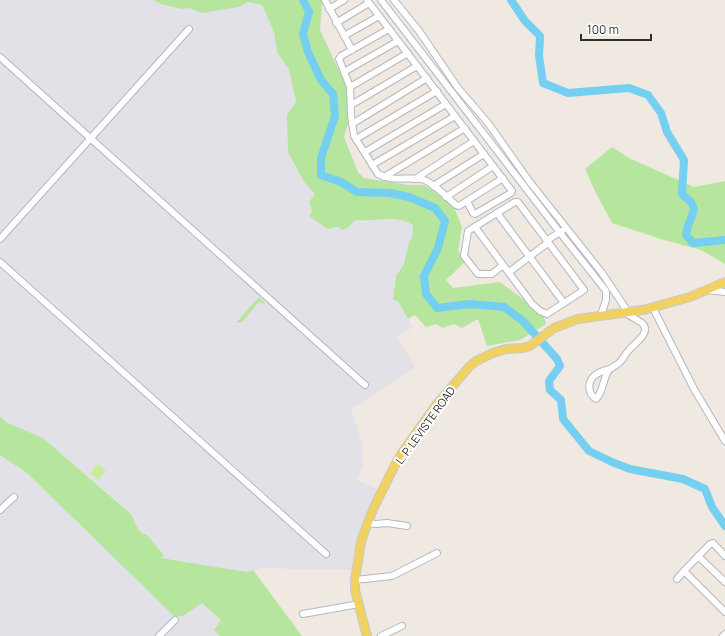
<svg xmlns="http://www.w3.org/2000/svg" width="725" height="636" viewBox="0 0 725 636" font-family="Manrope,sans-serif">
<rect width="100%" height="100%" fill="#efe9e1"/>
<g fill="#e3e1e8">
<polygon points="0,0 153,0 161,4 181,9 189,8 203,13 239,7 248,2 262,5 274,32 277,52 289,70 296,102 287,115 304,182 316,194 328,229 348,228 355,220 365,222 383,218 406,221 413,225 412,238 409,242 404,265 396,276 393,300 398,301 413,327 397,337 415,367 351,409 362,443 363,465 357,480 378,489 357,543 352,570 261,568 247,572 161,558 164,555 138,529 131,513 43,438 6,422 0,416"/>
<polygon points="0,455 27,473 183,615 202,603 221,621 220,636 0,636"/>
</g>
<g fill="#b6e59e">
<path d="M153,0H321L322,3L320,30L347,88L348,124L344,137L358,172L364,178L408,185H424L438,194L454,207L462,227L458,251L466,261L446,280L453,288L500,282L543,314L546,324L520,340L487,346L478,319L462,328L454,324L443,328L436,324L426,327L415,315L408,319L398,301L393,300L396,276L404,264L409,242L412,238L413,225C393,213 375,223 355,220L348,228L342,230L338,227L328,229L309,216L312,211L309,202L315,194L304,182L288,152L287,115L296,102L289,70L277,52L274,32L262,5L248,2L239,7L202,13L189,8L181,9L161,4Z"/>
<polygon points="612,147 629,158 694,187 725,181 725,264 701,250 664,240 612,223 595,191 585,169"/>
<polygon points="259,297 265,303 263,304 260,302 258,303 242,322 236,323"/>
<polygon points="0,416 6,422 43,438 131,514 138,529 143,534 146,534 164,555 161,558 247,572 253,570 302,636 220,636 214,630 221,620 202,603 183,616 174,616 27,473 0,455"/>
</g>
<polygon fill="#c9ec9a" points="98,464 106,471 98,480 90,473"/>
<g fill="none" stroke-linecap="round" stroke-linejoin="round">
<g stroke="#75cff0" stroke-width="8">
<polyline points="303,0 309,12 303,34 308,52 321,80 333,94 335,116 321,158 321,175 341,182 357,192 390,193 409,197 435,208 445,221 438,248 424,276 426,294 437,308 470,304 504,307 523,321 557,359 560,366 549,381 550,390 561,400 563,419 589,451 612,462 630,469 683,479 705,489 712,507 725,526"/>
<path d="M511,0L525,21L540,36L539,56L543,83L568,93L629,88L648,95L661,113L667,132L684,160L682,194L691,202L694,209C692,218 687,225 686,235L693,243L725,240"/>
</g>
<defs>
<g id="minor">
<polyline points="325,0 352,50"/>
<polyline points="367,0 512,191 511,193 475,214 473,213 467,201"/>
<polyline points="381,0 561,234 599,282 606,291 606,300 601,315"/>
<polyline points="394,0 419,31 458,88 488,123 529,181 602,273 628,312"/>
<polyline points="329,9 344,0"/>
<polyline points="336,23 369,3"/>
<path d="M389,29L341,56L339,59L350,87L351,115L354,136L378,174C394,182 404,177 421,179C430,180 448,198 456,205L459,206L503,178"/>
<polyline points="344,36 379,16"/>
<polyline points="0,57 365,385"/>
<polyline points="344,72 398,41"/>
<polyline points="350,87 408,53"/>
<polyline points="351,105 417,66"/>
<polyline points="352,124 427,78"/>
<polyline points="356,139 437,91"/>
<polyline points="365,152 446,104"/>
<polyline points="372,165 455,116"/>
<polyline points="384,177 465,128"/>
<polyline points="415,179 474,141"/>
<polyline points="433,186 484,154"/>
<polyline points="446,197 493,166"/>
<polyline points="497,213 564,303"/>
<polyline points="475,227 532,304 540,311 547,314 584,290 518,202 515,202 468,231 464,256 478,274 492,274 503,265"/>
<polyline points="0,239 189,29"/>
<polyline points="0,262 326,554"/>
<path d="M509,272L545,245C549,236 556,236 562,231"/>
<polyline points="706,290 725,292"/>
<polyline points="653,308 694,389 725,441"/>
<path d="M610,369C605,370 599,372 594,376C587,383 588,394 596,399C603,392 603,381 607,373C610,367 615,367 619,363C623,360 625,354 629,350C635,343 652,332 642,323L624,312"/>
<polyline points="0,510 14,497"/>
<polyline points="368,523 376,524 387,523 407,526"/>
<polyline points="698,556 725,582"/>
<polyline points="725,556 713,543 710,544 684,571 725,612"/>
<polyline points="677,579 684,571"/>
<polyline points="355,580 392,576 437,553"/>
<polyline points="303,614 359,604"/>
<polyline points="159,636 175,620"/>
<polyline points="381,636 402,626"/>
<polyline points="723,636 725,634"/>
</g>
<polyline id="major" points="367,636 355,590 355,580 361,542 365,530 374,507 395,465 402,453 437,404 470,366 476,361 493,353 506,349 523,348 530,346 554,328 578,319 643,310 690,297 725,282"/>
</defs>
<use href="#minor" stroke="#b4b7c1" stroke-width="8"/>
<use href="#major" stroke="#c9c9c9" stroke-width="10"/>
<use href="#minor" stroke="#fff" stroke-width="6"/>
<use href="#major" stroke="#f2d163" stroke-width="8"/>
</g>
<g text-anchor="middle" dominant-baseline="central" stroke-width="4" stroke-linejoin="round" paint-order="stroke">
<g font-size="11" fill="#2e2e2e" stroke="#fff">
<text transform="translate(425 425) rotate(-54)">L. P. LEVISTE ROAD</text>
</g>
</g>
<path d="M581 34v6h70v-6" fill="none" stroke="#2e2e2e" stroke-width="2"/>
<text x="587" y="34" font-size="12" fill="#2e2e2e" stroke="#ffffff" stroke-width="3" paint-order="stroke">100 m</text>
</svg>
